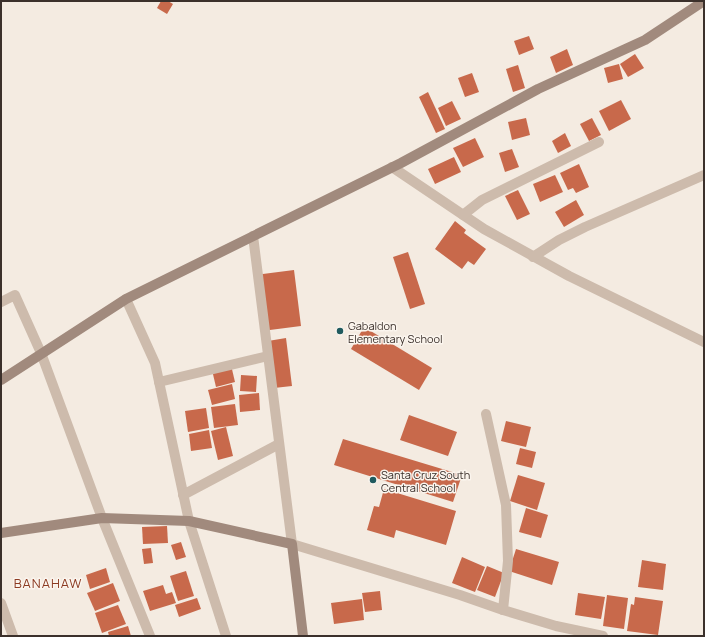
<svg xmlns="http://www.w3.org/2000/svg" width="705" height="637" viewBox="0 0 705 637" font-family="Manrope,sans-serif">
<rect width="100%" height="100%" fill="#f4ebe1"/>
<g fill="#c8694b">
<polygon points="161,1 168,1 173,4 167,14 157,8"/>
<polygon points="529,36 534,49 519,55 514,41"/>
<polygon points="567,49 573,65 556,73 550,57"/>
<polygon points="635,54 644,68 628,77 620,64"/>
<polygon points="619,64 623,79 608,83 604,68"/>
<polygon points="518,65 525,88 513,92 506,69"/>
<polygon points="472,73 479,92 465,97 458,78"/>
<polygon points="428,92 445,129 436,133 419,97"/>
<polygon points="621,100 631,119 609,131 599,111"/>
<polygon points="452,101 461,119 446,126 438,108"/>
<polygon points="526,118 530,135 512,140 508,122"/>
<polygon points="592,118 601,135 589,141 580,124"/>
<polygon points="565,133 571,146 558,153 552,141"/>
<polygon points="475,138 484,157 463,167 453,148"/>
<polygon points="512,149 519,167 505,172 499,153"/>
<polygon points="454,157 461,172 435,184 428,169"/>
<polygon points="579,164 589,187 576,193 573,188 568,190 560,173"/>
<polygon points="555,175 563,192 540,202 533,184"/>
<polygon points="518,190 530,214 517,220 505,196"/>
<polygon points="576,200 584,215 564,227 555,212"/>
<polygon points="455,221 466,230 464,233 486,249 474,265 468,261 462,269 435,249"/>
<polygon points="408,252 425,304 410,309 393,257"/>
<polygon points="294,270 301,326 262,331 255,275"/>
<polygon points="364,327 432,368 419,390 351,349"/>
<polygon points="286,338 292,386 274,388 268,341"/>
<polygon points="231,365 235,382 216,387 212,370"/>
<polygon points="241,375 257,376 256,392 240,391"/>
<polygon points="232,384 235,399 212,405 208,390"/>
<polygon points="259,393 260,410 240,412 239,395"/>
<polygon points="235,404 238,425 214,428 211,407"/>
<polygon points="206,408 209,428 188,432 185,411"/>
<polygon points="409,415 457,432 448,456 400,440"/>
<polygon points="506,421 531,427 526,447 501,441"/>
<polygon points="226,427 233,456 218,460 211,431"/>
<polygon points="209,430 212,448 191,451 189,434"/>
<polygon points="343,439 462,475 453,502 334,465"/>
<polygon points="520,448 536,452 532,468 516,464"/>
<polygon points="518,475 545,483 537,510 510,501"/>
<polygon points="384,489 456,511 446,545 396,530 394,538 367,530 374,506 379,507"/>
<polygon points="526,508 548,515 541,538 519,532"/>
<polygon points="167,526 168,543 143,544 142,527"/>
<polygon points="181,542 186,557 176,560 171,545"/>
<polygon points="151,548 153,563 144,564 142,549"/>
<polygon points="516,549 559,562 552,585 509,571"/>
<polygon points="462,557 485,567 475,592 452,583"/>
<polygon points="642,560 666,564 663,590 638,587"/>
<polygon points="487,566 504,573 495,597 477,590"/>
<polygon points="106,568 110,582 90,589 86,575"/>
<polygon points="186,571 194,596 178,601 170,576"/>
<polygon points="113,583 120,601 95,611 87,593"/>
<polygon points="163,585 166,594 172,592 176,603 150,611 143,591"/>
<polygon points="380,591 382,610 365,612 362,593"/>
<polygon points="578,593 605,597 601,619 575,615"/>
<polygon points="607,595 628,598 624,629 603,626"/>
<polygon points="635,597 663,601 658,635 627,631 631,604 634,605"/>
<polygon points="197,598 201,609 179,617 175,605"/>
<polygon points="362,599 364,620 334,624 331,603"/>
<polygon points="118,605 126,624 102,633 95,613"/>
<polygon points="128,626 131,636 109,636 108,632"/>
</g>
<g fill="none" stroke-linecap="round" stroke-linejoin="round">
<g stroke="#cdbbac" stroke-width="10">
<polyline points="392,167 484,229 569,276 704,342"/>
<polyline points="463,215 482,200 599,142"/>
<polyline points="253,236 292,544 460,595 503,610 556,626 603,636"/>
<polyline points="533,257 559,240 585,227 704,175"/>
<polyline points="126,299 155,363 189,521 226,636"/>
<polyline points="1,302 15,295 41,353 102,518 150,636"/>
<polyline points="159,382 268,356"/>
<polyline points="486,414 506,505 508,561 503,610"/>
<polyline points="183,495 279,444"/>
<polyline points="1,603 13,636"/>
</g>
<g stroke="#a18a7d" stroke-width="10">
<polyline points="1,380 126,299 401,163 538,89 645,40 704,1"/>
<polyline points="1,533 102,518 189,521 292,544 303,636"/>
</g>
</g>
<g fill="#1f5a5e" stroke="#fbf5ee" stroke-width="1.5">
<circle cx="340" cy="331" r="4"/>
<circle cx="373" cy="480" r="4"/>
</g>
<g text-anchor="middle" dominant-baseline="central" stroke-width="3" stroke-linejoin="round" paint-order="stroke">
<g font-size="11" fill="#3b302b" stroke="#fbf5ee" text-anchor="start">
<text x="348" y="325">Gabaldon<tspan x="348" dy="13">Elementary School</tspan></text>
<text x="381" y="474">Santa Cruz South<tspan x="381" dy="13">Central School</tspan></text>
</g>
<g font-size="13" letter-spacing="1" fill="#8c3b22" stroke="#fbf5ee">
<text x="48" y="583">BANAHAW</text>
</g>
</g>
<rect width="705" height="637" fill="none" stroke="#3b302b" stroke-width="4"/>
</svg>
